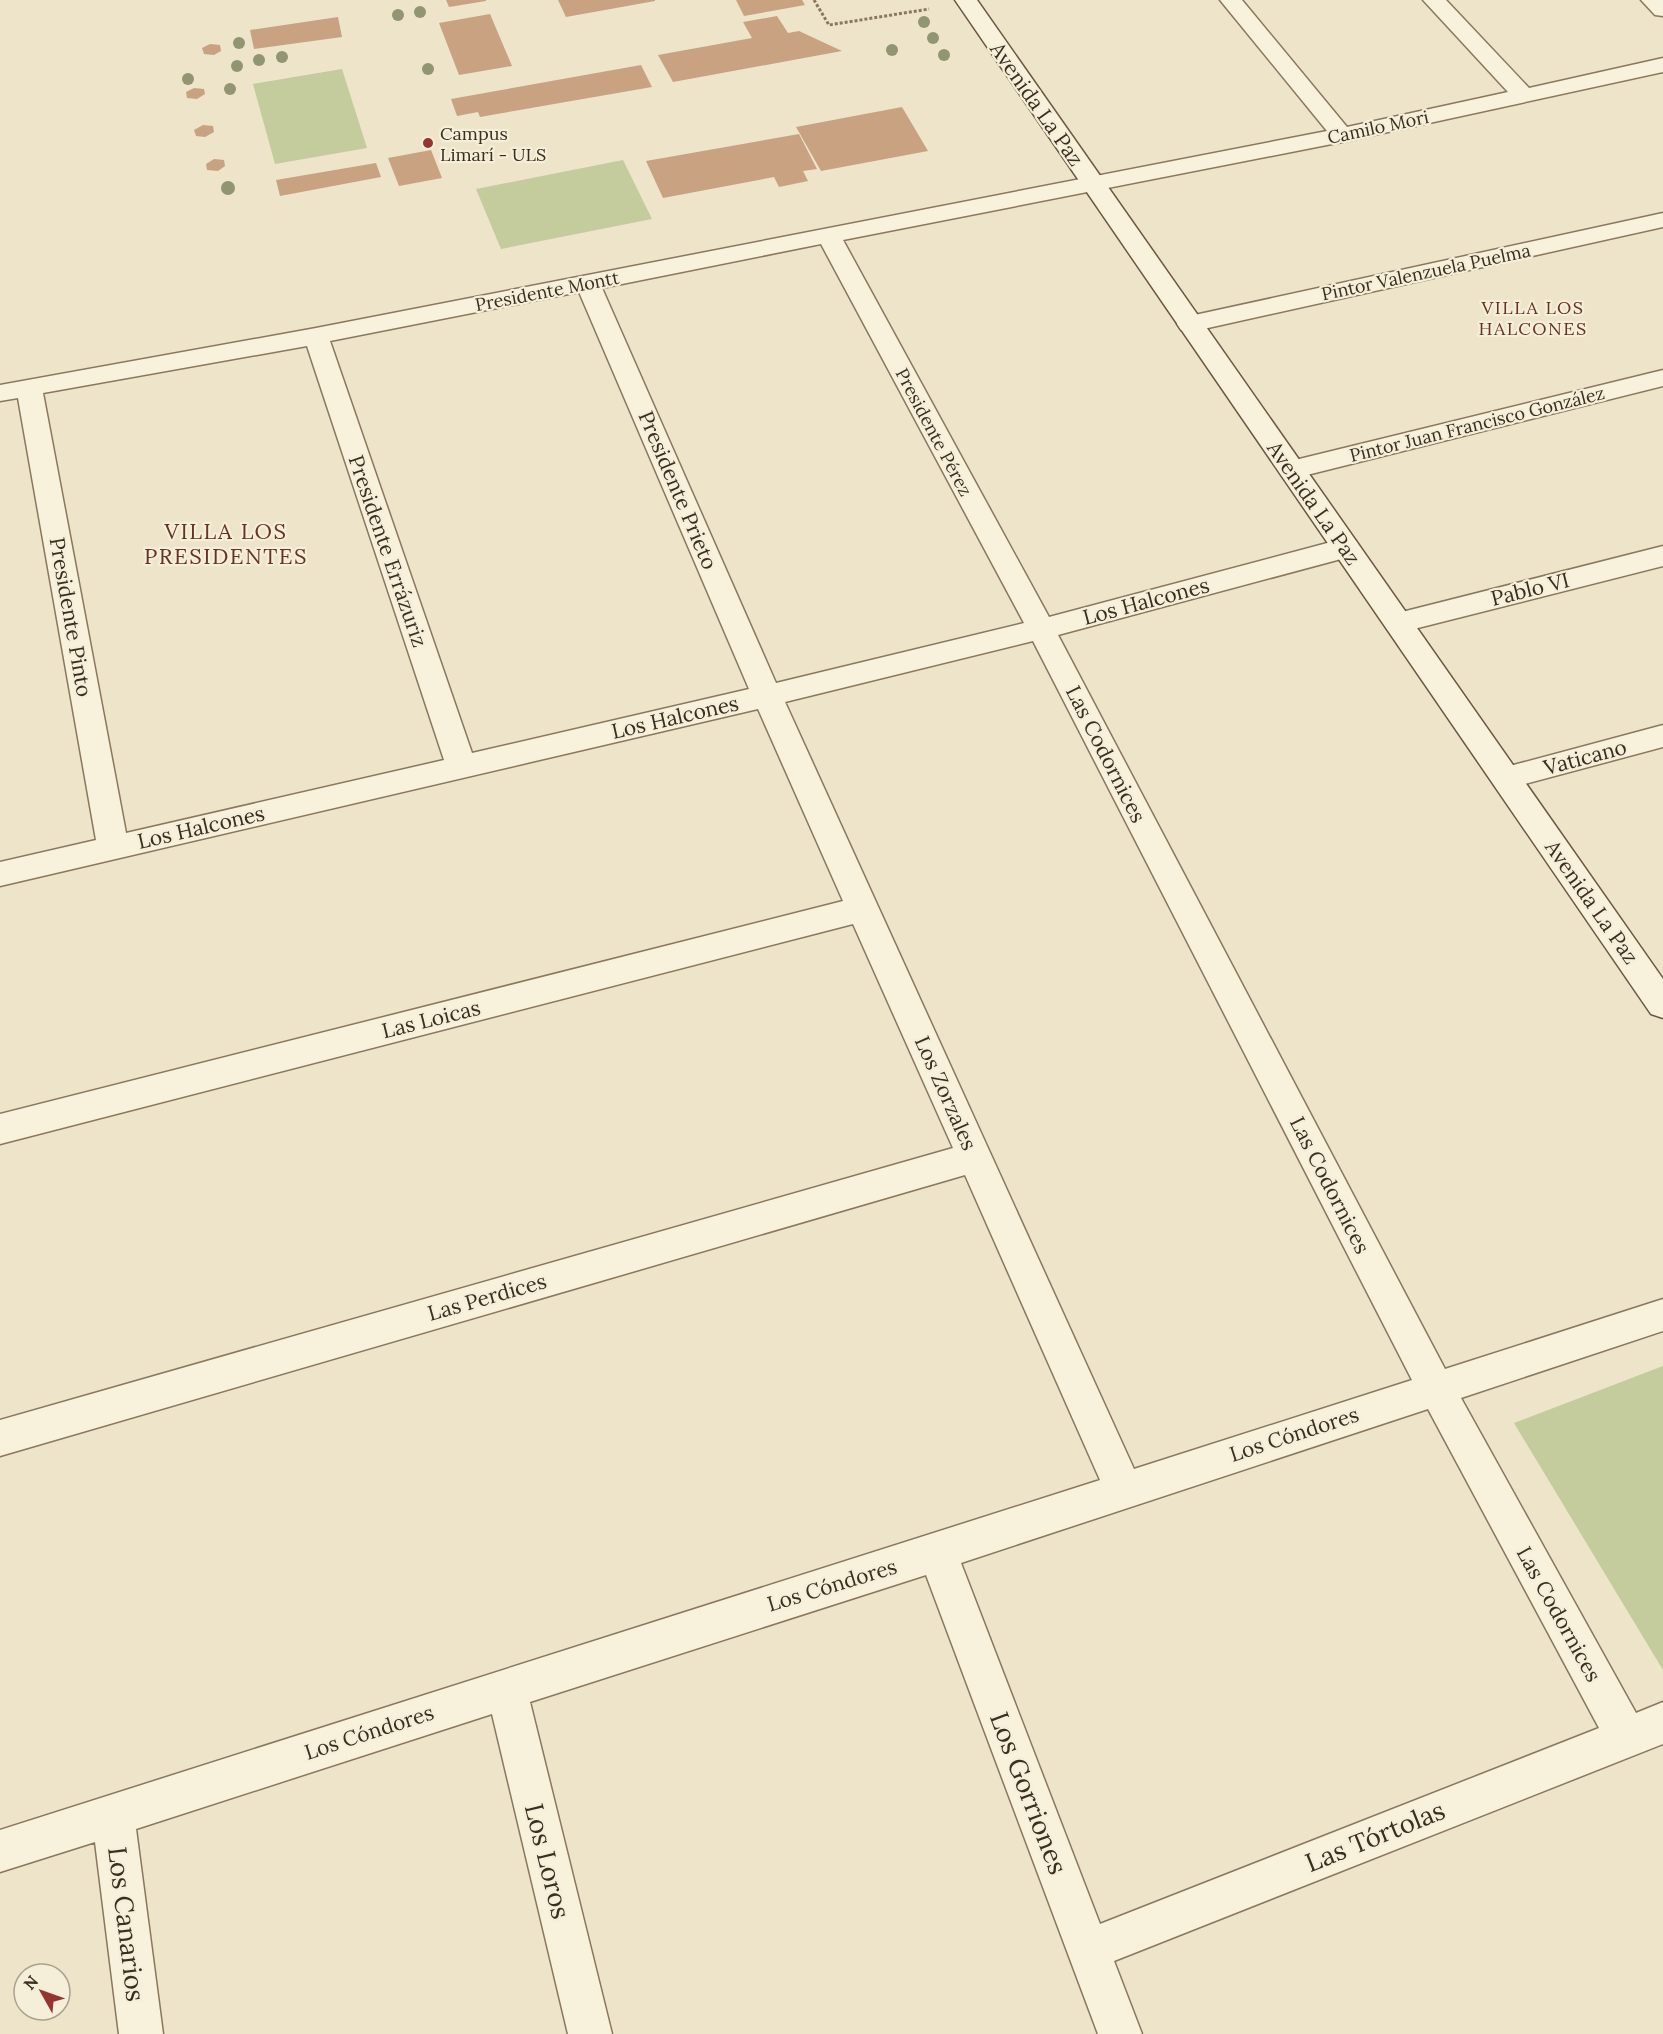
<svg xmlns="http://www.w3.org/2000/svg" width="1663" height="2034" viewBox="0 0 1663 2034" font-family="Lora,serif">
<rect width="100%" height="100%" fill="#ede4c9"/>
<g fill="#c4cb9d">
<polygon points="342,69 367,148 275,164 253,84"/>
<polygon points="623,160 652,219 501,249 476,189"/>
<polygon points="1663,1366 1663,1670 1514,1423"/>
</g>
<g fill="#c9a281">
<polygon points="446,0 486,0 486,1 449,7"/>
<polygon points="558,0 655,0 655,1 566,17"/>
<polygon points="736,0 802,0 805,5 744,16"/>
<polygon points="490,14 512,66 459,75 439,23"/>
<polygon points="777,16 788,33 799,31 842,51 673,82 658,55 752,38 743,22"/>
<polygon points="338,17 342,37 254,49 250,30"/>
<polygon points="210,44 220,45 221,51 214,55 204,54 202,48"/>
<polygon points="641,65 652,87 480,117 478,112 457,116 451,99"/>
<polygon points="194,88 204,89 205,94 197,99 187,98 186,92"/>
<polygon points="902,107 928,151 821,171 796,127"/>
<polygon points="203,125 213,126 214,132 205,137 196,136 194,130"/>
<polygon points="799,134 817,169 803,171 808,181 779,187 774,177 663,198 646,161"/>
<polygon points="431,150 442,178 399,186 388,158"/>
<polygon points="214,159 224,160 225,166 218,171 207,170 206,164"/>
<polygon points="376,163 381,177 280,196 276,180"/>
</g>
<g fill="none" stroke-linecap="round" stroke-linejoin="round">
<defs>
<g id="minor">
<path d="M1220,0H1242L1347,127L1508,92L1423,0H1446L1529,88L1663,58V72L1342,142L843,240L1049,617L1346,538L1356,541L1360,548L1356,555L1058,635L1445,1369L1663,1299V1331L1461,1398L1636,1713L1663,1702V1744L1114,1961L1142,2034H1098L926,1575L530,1702L612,2034H568L492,1714L136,1829L163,2034H119L95,1842L0,1872V1830L1100,1480L965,1175L0,1456V1420L953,1148L853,924L0,1144V1114L843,901L758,709L0,886V862L96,840L18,398L0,401V385L316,328L1327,131ZM821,244L1024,623L776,683L602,288ZM579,292L749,689L472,753L330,341ZM307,346L444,760L126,833L43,393ZM1033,641L1412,1380L1134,1469L785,702ZM1428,1409L1599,1728L1100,1924L961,1563Z"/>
<polygon points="1641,0 1663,0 1663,16 1655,15"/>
<polygon points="1663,213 1663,227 1190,332 1181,330 1177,324 1181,318 1190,316"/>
<polygon points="1663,370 1663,386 1291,479 1282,476 1278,470 1282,464 1291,461"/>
<polygon points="1663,546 1663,566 1398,633 1388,630 1384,623 1388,616 1398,613"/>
<polygon points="1663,725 1663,747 1506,789 1495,786 1491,778 1495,770 1506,767"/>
</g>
<polygon id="secondary" points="955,0 977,0 1663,979 1663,1018 1651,1014"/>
</defs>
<use href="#minor" stroke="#89775e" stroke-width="3"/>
<use href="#secondary" stroke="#6b5841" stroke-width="3"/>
<polyline stroke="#89775e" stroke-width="3" stroke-dasharray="3 2" stroke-linecap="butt" points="814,0 829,25 929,9"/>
<use href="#minor" fill="#f8f1dc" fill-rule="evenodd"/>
<use href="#secondary" fill="#f8f1dc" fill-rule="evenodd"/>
</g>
<g fill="#929571">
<circle cx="420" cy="12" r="6"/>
<circle cx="398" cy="15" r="6"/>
<circle cx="924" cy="22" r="6"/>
<circle cx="933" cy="38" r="6"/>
<circle cx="239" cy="43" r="6"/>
<circle cx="892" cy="50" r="6"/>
<circle cx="944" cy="55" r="6"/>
<circle cx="282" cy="57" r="6"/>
<circle cx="259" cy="60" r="6"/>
<circle cx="237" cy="66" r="6"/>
<circle cx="428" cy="69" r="6"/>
<circle cx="188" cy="79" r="6"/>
<circle cx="230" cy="89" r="6"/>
<circle cx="228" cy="188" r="7"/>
</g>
<circle fill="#953431" stroke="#f5eed8" stroke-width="2" cx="428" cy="143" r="6"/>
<g text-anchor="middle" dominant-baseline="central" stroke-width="4.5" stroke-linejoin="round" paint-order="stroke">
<g font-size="18" fill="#3a2e21" stroke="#f5eed8">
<text transform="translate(1378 127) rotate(-12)">Camilo Mori</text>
<text transform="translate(1426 272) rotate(-12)">Pintor Valenzuela Puelma</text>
<text transform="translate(547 291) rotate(-11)">Presidente Montt</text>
<text transform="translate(1477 424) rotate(-14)">Pintor Juan Francisco González</text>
<text transform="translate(934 432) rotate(62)">Presidente Pérez</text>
</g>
<g font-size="18" fill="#3a2e21" stroke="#f5eed8" text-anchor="start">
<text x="440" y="133">Campus<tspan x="440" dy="21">Limarí - ULS</tspan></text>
</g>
<g font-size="18" letter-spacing="1.5" fill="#653322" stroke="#f5eed8">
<text x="1533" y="307">VILLA LOS<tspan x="1533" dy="21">HALCONES</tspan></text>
</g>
<g font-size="21" fill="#3a2e21" stroke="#f5eed8">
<text transform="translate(1037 104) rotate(55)">Avenida La Paz</text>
<text transform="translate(678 490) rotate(67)">Presidente Prieto</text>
<text transform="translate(1314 503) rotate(55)">Avenida La Paz</text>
<text transform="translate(388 551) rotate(71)">Presidente Errázuriz</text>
<text transform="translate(1530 589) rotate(-14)">Pablo VI</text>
<text transform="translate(1146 601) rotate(-15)">Los Halcones</text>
<text transform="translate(71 617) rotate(80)">Presidente Pinto</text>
<text transform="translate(675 717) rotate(-13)">Los Halcones</text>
<text transform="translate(1106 754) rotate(63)">Las Codornices</text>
<text transform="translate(1585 757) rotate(-15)">Vaticano</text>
<text transform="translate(201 827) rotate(-13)">Los Halcones</text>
<text transform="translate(1592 902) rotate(55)">Avenida La Paz</text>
<text transform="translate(431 1019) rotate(-14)">Las Loicas</text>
<text transform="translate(946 1093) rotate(66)">Los Zorzales</text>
<text transform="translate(1330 1185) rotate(63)">Las Codornices</text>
<text transform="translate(487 1297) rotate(-16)">Las Perdices</text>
<text transform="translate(1294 1434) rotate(-18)">Los Cóndores</text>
<text transform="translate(832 1585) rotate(-17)">Los Cóndores</text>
<text transform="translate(1559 1614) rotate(61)">Las Codornices</text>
<text transform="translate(369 1732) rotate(-18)">Los Cóndores</text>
</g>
<g font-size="22" letter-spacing="1.5" fill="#653322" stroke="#f5eed8">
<text x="226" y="531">VILLA LOS<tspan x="226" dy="25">PRESIDENTES</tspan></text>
</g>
<g font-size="26" fill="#3a2e21" stroke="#f5eed8">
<text transform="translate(1029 1793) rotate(69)">Los Gorriones</text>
<text transform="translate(1375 1836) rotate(-22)">Las Tórtolas</text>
<text transform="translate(548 1861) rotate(76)">Los Loros</text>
<text transform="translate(127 1924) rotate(83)">Los Canarios</text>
</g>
</g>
<g transform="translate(42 1992) rotate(310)"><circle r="28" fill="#f5eed8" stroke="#aaa18f" stroke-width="1.5"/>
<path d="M0-4.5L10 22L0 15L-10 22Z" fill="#953431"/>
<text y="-9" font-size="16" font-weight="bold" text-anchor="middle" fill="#3a2e21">N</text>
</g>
</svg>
